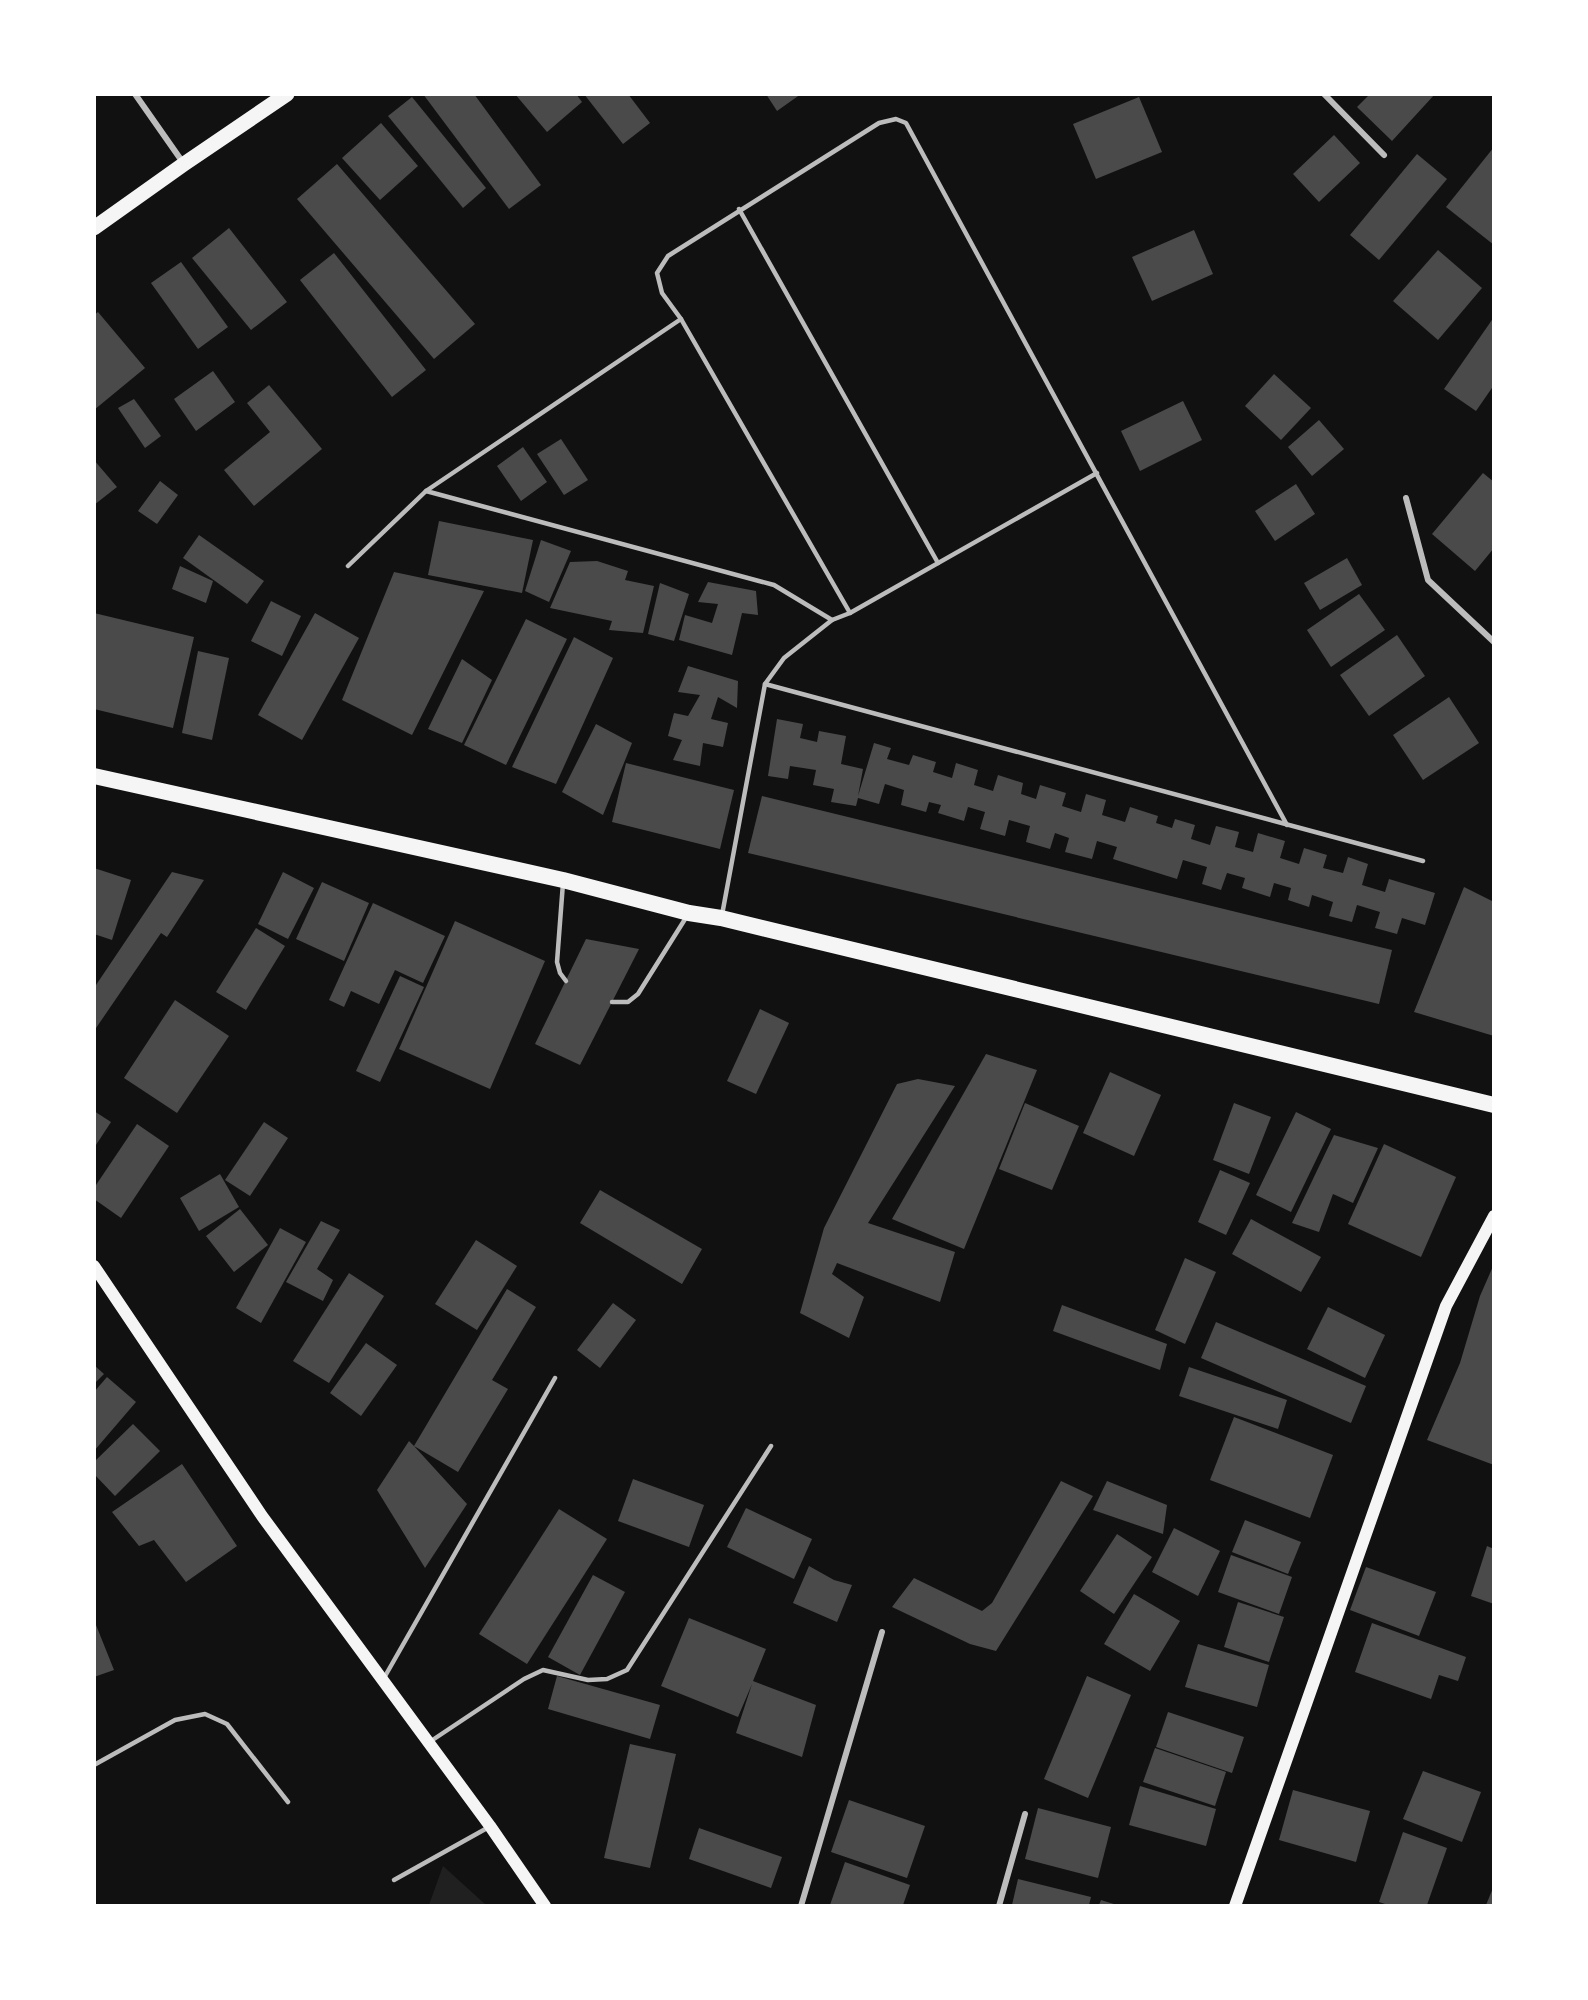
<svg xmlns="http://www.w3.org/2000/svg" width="1588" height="2000" viewBox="0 0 1588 2000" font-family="Mulish,sans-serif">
<rect width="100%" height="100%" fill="#111"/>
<polygon fill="#202020" points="443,1866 486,1905 429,1905"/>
<g fill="#4a4a4a">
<polygon points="423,94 474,94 541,185 509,209"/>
<polygon points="515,94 576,94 582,102 547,132"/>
<polygon points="584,94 628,94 650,123 623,144"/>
<polygon points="766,94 801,94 777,111"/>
<polygon points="1370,94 1435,94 1392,141 1357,107"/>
<polygon points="412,97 486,188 463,208 388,116"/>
<polygon points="1139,97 1162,152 1096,179 1073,124"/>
<polygon points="381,123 418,166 380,200 342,158"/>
<polygon points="1334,135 1360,163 1319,202 1293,174"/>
<polygon points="1494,147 1494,245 1446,207"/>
<polygon points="1417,154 1447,179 1379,260 1350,235"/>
<polygon points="337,164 475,324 434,359 297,199"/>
<polygon points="229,228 287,302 251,330 192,258"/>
<polygon points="1194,230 1213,274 1152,301 1132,257"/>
<polygon points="1438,250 1482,288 1438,340 1393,301"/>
<polygon points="334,253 426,370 392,397 300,280"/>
<polygon points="181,262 228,327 198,349 151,283"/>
<polygon points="98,312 145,368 94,410 94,315"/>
<polygon points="1494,317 1494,385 1476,411 1444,389"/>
<polygon points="213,371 235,402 196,431 174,399"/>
<polygon points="1274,374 1311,408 1281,440 1245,406"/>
<polygon points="269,385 322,449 254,506 224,470 270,432 247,403"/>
<polygon points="134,399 161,436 145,448 118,408"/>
<polygon points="1183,401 1202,440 1140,471 1121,431"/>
<polygon points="1319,420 1344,449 1312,476 1288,447"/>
<polygon points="561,439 588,480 564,495 537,454"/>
<polygon points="523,447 547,482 521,501 497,466"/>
<polygon points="94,460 117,487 94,505"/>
<polygon points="1483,473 1494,482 1494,548 1475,571 1432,534"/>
<polygon points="160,481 178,495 157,524 138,511"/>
<polygon points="1296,484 1315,514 1275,541 1255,511"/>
<polygon points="439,521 533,540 522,593 428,575"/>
<polygon points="199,535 264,581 247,604 183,558"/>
<polygon points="541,540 571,551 549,602 525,591"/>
<polygon points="1347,558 1362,585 1320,610 1304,583"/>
<polygon points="597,561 628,571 625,580 654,586 643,633 609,630 612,621 550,608 570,562"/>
<polygon points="180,566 213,581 206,603 172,589"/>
<polygon points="394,572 484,591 412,735 342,700"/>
<polygon points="708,582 756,591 758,615 742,613 732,655 679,640 685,615 712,623 718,604 698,602"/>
<polygon points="660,583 689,594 674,641 648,634"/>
<polygon points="1359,594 1385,630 1331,667 1307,630"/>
<polygon points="271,601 301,616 282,656 251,641"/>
<polygon points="94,613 194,637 173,728 94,709"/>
<polygon points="315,613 359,638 302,740 258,715"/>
<polygon points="526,619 567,639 506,765 464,745"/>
<polygon points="1397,635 1425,676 1369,716 1340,675"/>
<polygon points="574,637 613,658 556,784 512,767"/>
<polygon points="198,651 229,658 212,740 182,733"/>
<polygon points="462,659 492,680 462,743 428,729"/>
<polygon points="688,666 738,681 737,708 718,697 711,719 728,723 723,747 703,743 700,766 673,760 682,740 668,736 674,713 688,716 700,695 678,692"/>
<polygon points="1449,697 1479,743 1423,780 1393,735"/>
<polygon points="777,719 803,724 800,738 817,742 819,731 846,736 841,764 863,769 858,796 874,743 891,748 887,759 909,765 913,755 936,762 933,772 952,778 956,763 978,770 974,785 993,791 998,775 1023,783 1021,794 1036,799 1040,785 1066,793 1062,806 1081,812 1086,794 1106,800 1102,815 1125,822 1130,807 1158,816 1156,823 1172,828 1175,819 1195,825 1191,839 1210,845 1216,826 1239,832 1235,847 1253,852 1258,833 1285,841 1280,858 1299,864 1304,848 1327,855 1323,868 1343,873 1348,857 1368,864 1362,885 1385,892 1389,879 1435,893 1425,925 1402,918 1397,934 1375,928 1380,912 1357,905 1352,922 1329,916 1333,902 1312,895 1309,907 1288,900 1291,888 1274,883 1270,897 1242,888 1245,878 1227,873 1221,890 1202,884 1207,867 1183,860 1177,879 1113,859 1117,847 1097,841 1092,859 1065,852 1069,838 1055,833 1050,849 1026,842 1030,826 1009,820 1005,836 980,829 985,812 968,807 964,821 938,813 941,805 929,802 926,812 901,805 904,790 885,784 879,804 858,798 856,806 831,802 834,789 813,785 816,770 790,766 788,779 768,776"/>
<polygon points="596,724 632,743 603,815 562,792"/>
<polygon points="626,763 734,790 720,849 612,822"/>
<polygon points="762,796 1392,950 1379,1004 748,853"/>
<polygon points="94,868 131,880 112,940 94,934"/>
<polygon points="172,872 204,880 167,937 161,933 94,1031 94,988"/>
<polygon points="283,872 314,888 288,939 258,924"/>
<polygon points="322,882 369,903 344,961 296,939"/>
<polygon points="1464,887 1494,902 1494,1036 1414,1012"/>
<polygon points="373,903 445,936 423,983 395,970 379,1004 351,991 344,1007 329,1000"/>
<polygon points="455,921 545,961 490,1089 399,1049"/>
<polygon points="256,928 285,946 246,1010 216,992"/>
<polygon points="586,939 639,949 580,1065 535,1044"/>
<polygon points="400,976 424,987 380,1082 356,1071"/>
<polygon points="175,1000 229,1036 177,1113 124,1078"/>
<polygon points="760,1009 789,1023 756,1094 727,1081"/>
<polygon points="986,1054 1037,1070 964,1249 892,1219"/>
<polygon points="1110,1072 1161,1095 1134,1156 1083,1133"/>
<polygon points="918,1079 955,1086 868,1223 955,1252 940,1302 837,1263 832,1274 864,1297 849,1338 800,1313 824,1228 897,1084"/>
<polygon points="1025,1103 1079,1126 1052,1190 999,1169"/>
<polygon points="1234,1103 1271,1117 1249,1174 1213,1160"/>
<polygon points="94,1111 111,1122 94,1148"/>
<polygon points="1296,1112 1331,1129 1291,1212 1256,1195"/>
<polygon points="264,1122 288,1138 250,1196 225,1180"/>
<polygon points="137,1124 169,1146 121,1218 94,1199 94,1188"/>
<polygon points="1334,1135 1378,1148 1353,1203 1333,1194 1319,1232 1292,1223"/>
<polygon points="1384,1144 1456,1177 1421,1257 1348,1224"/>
<polygon points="1220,1170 1250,1183 1226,1235 1198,1222"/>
<polygon points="220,1174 239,1207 199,1231 180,1198"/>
<polygon points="600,1190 702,1249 682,1284 580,1223"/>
<polygon points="240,1209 268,1245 234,1272 206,1236"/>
<polygon points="1251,1219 1321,1257 1301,1292 1232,1254"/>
<polygon points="321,1221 340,1230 317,1269 333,1280 323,1301 286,1282"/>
<polygon points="280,1228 306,1242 261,1323 236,1308"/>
<polygon points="476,1240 517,1266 477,1330 435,1304"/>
<polygon points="1185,1258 1216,1272 1185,1344 1155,1330"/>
<polygon points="1494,1264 1494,1465 1427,1440 1460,1363 1480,1296"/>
<polygon points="349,1273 384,1296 329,1383 293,1361"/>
<polygon points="507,1289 536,1307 492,1380 508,1389 458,1472 414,1446 467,1504 425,1568 377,1490 409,1441 414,1446"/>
<polygon points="613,1303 636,1320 600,1368 577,1350"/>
<polygon points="1062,1305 1167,1344 1160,1370 1053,1331"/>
<polygon points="1328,1307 1385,1335 1365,1378 1307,1349"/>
<polygon points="1216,1322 1366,1386 1351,1423 1201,1358"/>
<polygon points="366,1343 397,1365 361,1416 330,1393"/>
<polygon points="94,1365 104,1374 94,1384"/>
<polygon points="1189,1367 1287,1400 1278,1429 1179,1396"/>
<polygon points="107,1377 136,1402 94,1451 94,1392"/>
<polygon points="1234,1417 1333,1455 1310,1518 1210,1480"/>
<polygon points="133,1424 160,1451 115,1496 94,1474 94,1462"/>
<polygon points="182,1464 237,1546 186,1582 154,1540 139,1546 112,1512"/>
<polygon points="633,1479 704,1505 689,1547 618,1521"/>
<polygon points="1061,1481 1093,1496 996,1651 970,1644 892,1607 914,1578 982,1611 992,1603"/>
<polygon points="1107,1481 1167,1505 1163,1534 1093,1510"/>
<polygon points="746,1508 812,1539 794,1579 727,1547"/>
<polygon points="559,1509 607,1539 527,1664 479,1634"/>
<polygon points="1245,1520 1301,1542 1288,1574 1232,1552"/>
<polygon points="1174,1528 1220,1551 1198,1596 1152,1572"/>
<polygon points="1117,1534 1152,1557 1114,1614 1080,1591"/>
<polygon points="1487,1546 1494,1549 1494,1604 1471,1596"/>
<polygon points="1231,1555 1292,1577 1279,1614 1218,1592"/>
<polygon points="809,1566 834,1580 852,1585 837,1622 793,1603"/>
<polygon points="1366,1567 1436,1592 1419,1636 1350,1610"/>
<polygon points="593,1575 625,1592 580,1675 548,1657"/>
<polygon points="1134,1594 1180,1621 1150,1671 1104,1644"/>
<polygon points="1238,1602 1284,1617 1269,1662 1224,1647"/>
<polygon points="689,1618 766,1649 753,1681 816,1705 802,1757 736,1733 752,1684 738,1717 661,1686"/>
<polygon points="94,1620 114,1670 94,1677"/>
<polygon points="1372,1623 1466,1657 1458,1681 1439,1675 1431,1699 1355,1672"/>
<polygon points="1198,1644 1269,1665 1257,1707 1185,1687"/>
<polygon points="557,1676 660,1705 650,1739 548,1709"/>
<polygon points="1087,1676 1131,1695 1088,1798 1044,1779"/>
<polygon points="1168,1712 1244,1737 1232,1773 1156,1747"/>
<polygon points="630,1744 676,1754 650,1868 604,1858"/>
<polygon points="1155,1748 1226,1772 1215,1806 1143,1782"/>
<polygon points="1423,1771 1481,1792 1462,1842 1403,1819"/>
<polygon points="1140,1786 1216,1809 1206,1846 1129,1825"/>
<polygon points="1293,1790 1370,1811 1356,1862 1279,1840"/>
<polygon points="849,1800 925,1826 907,1878 831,1852"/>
<polygon points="1038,1808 1111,1827 1098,1878 1025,1859"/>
<polygon points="699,1828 782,1857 771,1888 689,1859"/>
<polygon points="1403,1832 1447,1848 1427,1905 1388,1905 1379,1902"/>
<polygon points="845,1862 910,1885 903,1905 830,1905"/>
<polygon points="1018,1879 1091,1897 1089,1905 1012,1905"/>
<polygon points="1493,1888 1494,1905 1486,1905"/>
<polygon points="1101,1900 1117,1905 1099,1905"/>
</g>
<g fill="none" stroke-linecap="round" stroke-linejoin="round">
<g stroke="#bcbcbc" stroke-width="4.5">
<polyline points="739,209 938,563"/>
<polyline points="681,319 426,491 774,585 832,620 784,658 765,684 722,915"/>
<polyline points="348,566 426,491"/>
<polyline points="850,613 681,319 662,293 657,273 668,256 879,123 896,119 906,123 1287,825"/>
<polyline points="832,620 850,613 1097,473"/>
<polyline points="765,684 1423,861"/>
<polyline points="563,883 557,962 560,973 566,981"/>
<polyline points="612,1002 628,1002 638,994 687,916"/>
<polyline points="384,1678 555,1378"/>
<polyline points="431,1741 524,1679 543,1670 588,1680 607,1679 627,1670 771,1446"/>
<polyline points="94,1765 175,1720 205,1714 227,1724 288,1802"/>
<polyline points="394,1880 489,1827"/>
</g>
<g stroke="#bcbcbc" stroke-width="6">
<polyline points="135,94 184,164"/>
<polyline points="1324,94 1384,155"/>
<polyline points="1406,498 1428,580 1494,642"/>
<polyline points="801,1906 882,1632"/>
<polyline points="999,1906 1025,1814"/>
</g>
<g stroke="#f5f5f5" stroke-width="12">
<polyline points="94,1266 262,1516 490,1826 545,1906"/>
<polyline points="1235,1906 1446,1306 1494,1216"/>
</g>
<polyline stroke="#f5f5f5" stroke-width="15" points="94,228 184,164 287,94"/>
<polyline stroke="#f5f5f5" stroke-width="16" points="94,776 563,880 689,913 721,918 1494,1105"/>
</g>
<rect width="1588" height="2000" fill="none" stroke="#ffffff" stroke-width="192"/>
</svg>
